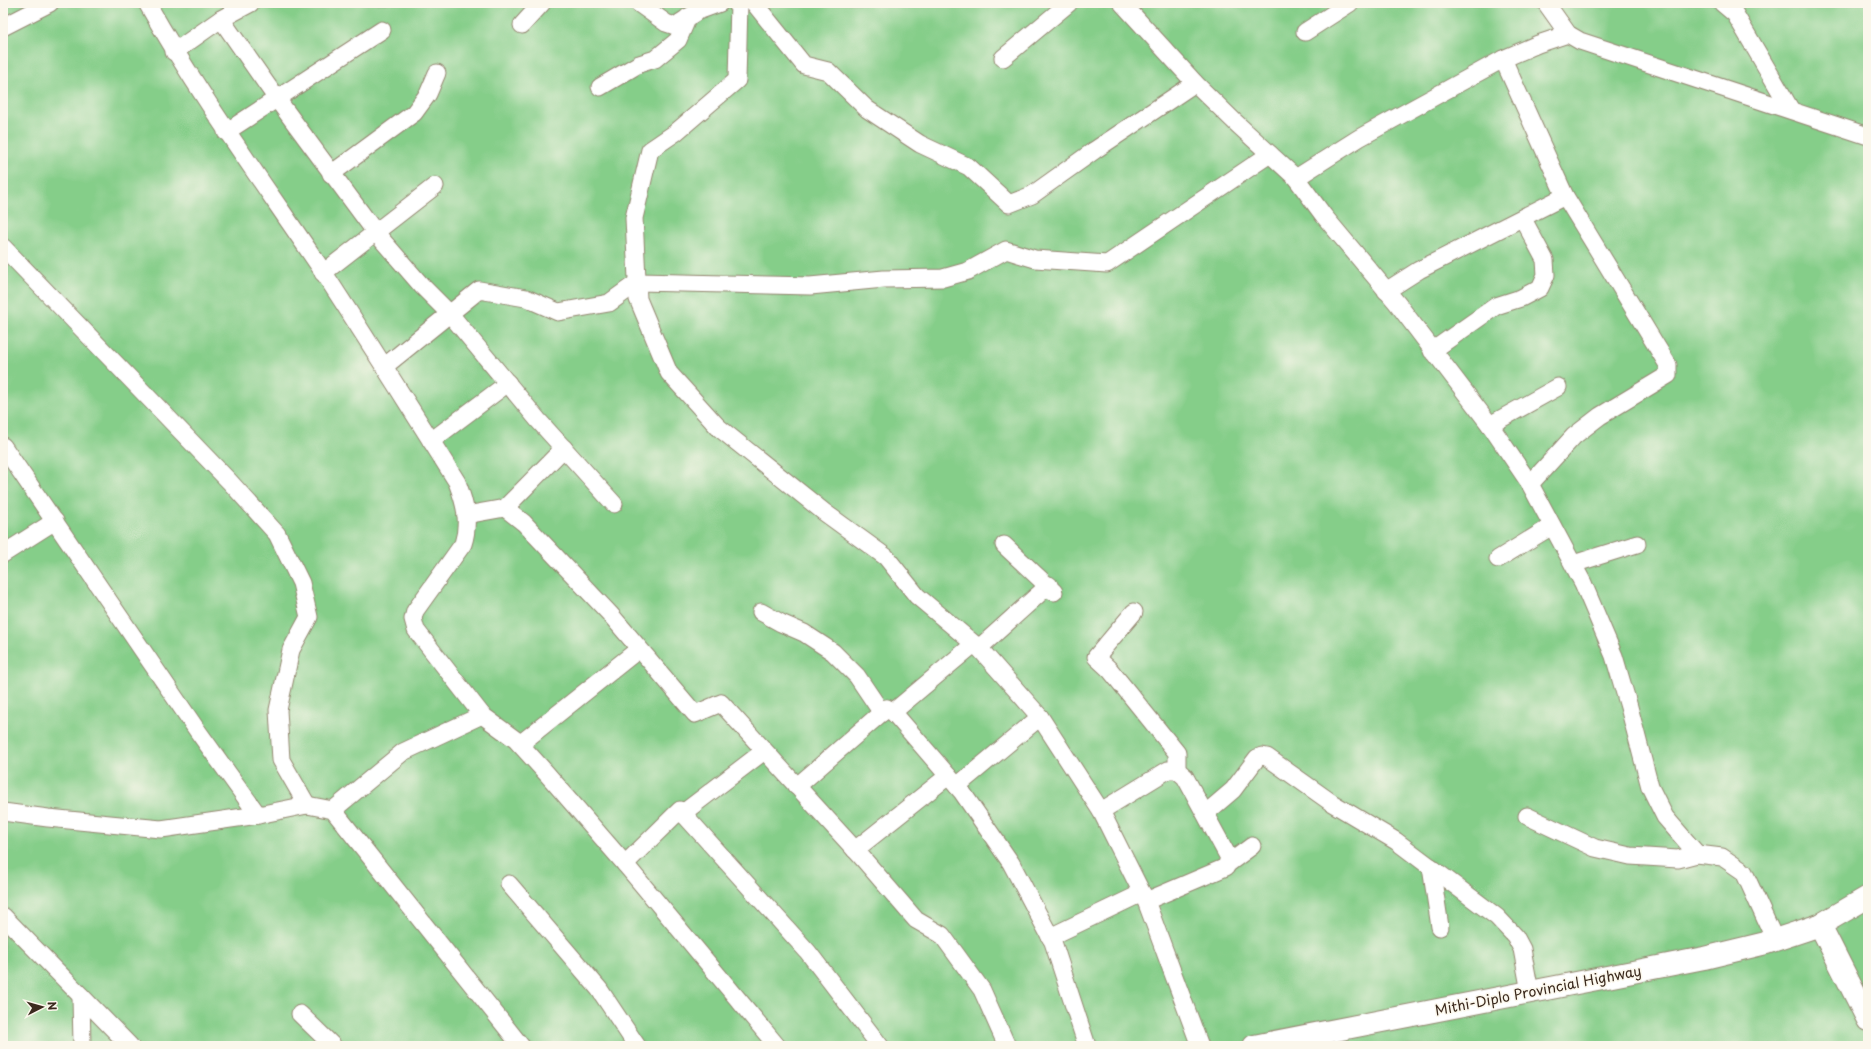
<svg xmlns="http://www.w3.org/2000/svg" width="1871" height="1049" viewBox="0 0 1871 1049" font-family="'Playpen Sans',sans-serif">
<rect width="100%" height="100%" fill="#fbf7ec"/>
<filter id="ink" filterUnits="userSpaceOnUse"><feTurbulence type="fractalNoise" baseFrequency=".025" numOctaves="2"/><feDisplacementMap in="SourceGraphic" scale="8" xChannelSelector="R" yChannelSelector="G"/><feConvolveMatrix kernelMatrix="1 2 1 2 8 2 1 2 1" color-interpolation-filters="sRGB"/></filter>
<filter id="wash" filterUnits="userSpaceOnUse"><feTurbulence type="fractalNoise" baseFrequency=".012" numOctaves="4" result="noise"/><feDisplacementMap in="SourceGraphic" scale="16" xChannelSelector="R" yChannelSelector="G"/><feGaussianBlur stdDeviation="0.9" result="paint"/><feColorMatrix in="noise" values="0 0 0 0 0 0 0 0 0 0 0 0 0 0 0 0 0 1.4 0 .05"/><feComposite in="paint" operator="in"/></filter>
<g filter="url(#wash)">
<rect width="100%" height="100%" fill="#ede2c2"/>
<rect fill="#85ce89" stroke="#607c54" x="3" y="3" width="1865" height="1043"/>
</g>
<g filter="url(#ink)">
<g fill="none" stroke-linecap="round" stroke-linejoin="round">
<defs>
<g id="minor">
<path d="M147,3C200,97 264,184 324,273C369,342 413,412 457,482C465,503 470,522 463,544L415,611L413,619L416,630L482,715L516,740L547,774L625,864L777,1046"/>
<polyline points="638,3 666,23 675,26 698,11 720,3"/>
<polyline points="739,3 737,80 675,133 650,150 634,218 638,299 669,373 718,427 824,512 886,557 917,596 979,648 1040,717 1101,811 1146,901 1200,1046"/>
<polyline points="754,3 804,65 828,71 867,109 920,144 969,167 1009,204 1032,195 1095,150 1195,83"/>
<polyline points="1122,3 1195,83 1235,122 1296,178 1324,216 1397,303 1490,425 1530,484 1583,583 1614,656 1629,707 1650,787 1665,817 1697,854"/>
<polyline points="1546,3 1568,34 1580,41 1868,136"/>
<polyline points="1722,3 1735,14 1791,110"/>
<polyline points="221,19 277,99 376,233 422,286 450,314 538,420 614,504"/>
<polyline points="522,25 542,3"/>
<polyline points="3,27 50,3"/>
<polyline points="1305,32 1350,3"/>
<polyline points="174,52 221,19 251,3"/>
<polyline points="1003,58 1069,3"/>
<polyline points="1503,59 1565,196 1668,365 1668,375 1600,416 1574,436 1530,484"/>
<polyline points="600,87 639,64 655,59 678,40 688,17"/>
<polyline points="226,132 382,30"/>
<polyline points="331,174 414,113 428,94 437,73"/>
<polyline points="1296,178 1359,138 1503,59 1538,44 1568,34"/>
<polyline points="3,247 230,482 277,534 301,583 309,617 291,650 278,710 281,760 307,805"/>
<polyline points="323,273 435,186"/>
<polyline points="1386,291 1419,270 1565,196"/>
<polyline points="1432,351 1496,306 1521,298 1540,288 1546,275 1545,260 1523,219"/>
<polyline points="385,366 479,290 526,298 558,312 609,303 638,282 810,286 884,279 943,278 968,271 1006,250 1035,259 1107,264 1270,154"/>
<polyline points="1490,425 1558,387"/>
<polyline points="431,441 508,383"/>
<polyline points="3,446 197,730 258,815"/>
<polyline points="505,508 564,448"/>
<polyline points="466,515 505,508 524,523 610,614 695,714 721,703 859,854 916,920 942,935 982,990 1007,1046"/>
<polyline points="1004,545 1054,592"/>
<polyline points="3,554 55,521"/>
<polyline points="1498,559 1552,526"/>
<polyline points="1573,564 1637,544"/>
<polyline points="761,612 781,623 804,633 833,652 857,676 882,713"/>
<polyline points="1134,612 1096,657 1110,670 1177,753 1177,770"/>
<polyline points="979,648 1049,585"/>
<polyline points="893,712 974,644"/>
<polyline points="520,744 639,649"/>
<polyline points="796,786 802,782 887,708 893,712 962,792 1011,863 1053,942 1087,1046"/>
<polyline points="957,786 1040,717"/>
<polyline points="333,810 403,752 482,715"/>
<polyline points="1101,811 1168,770 1177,770 1185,777 1229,858 1226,867 1146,901"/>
<polyline points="3,812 48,818 161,829 258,815 307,805 333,810 521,1046"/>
<polyline points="683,813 764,751"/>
<polyline points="1206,813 1233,790 1257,758 1262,756 1267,757 1332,803 1396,841 1497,917 1515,936 1522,949 1530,992"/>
<polyline points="1527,816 1595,848 1630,856 1678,859 1697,854 1722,857 1744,872 1775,940"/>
<polyline points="855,850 948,776"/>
<polyline points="1229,863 1252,846"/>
<polyline points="625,864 680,810 808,952 880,1046"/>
<polyline points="1431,867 1440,927"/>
<polyline points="509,884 599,989 637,1046"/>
<polyline points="3,916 130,1046"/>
<polyline points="1050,937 1142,893"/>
<polyline points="81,996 82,1046"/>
<polyline points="300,1014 333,1046"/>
</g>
<g id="primary">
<polyline points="1820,925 1868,1020"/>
<polyline points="1254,1046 1704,958 1766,943 1820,925 1868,897"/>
</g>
</defs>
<use href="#minor" stroke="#948670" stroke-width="19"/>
<use href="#primary" stroke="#948670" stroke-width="24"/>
<use href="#minor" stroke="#fff" stroke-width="17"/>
<use href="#primary" stroke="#fff" stroke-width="22"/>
</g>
</g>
<g text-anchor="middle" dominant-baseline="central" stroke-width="3" stroke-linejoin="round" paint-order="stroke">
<g font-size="14" fill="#3b2a1e" stroke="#fbf7ec">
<text transform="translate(1538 990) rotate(-11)">Mithi-Diplo Provincial Highway</text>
</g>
</g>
<rect width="1871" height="1049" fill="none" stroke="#fbf7ec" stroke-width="16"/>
<g transform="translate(42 1007) rotate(84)" stroke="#fbf7ec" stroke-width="3" paint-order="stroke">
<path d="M0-3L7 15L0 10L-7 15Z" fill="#3b2a1e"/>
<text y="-6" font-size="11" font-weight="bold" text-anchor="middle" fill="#3b2a1e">N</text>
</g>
</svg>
